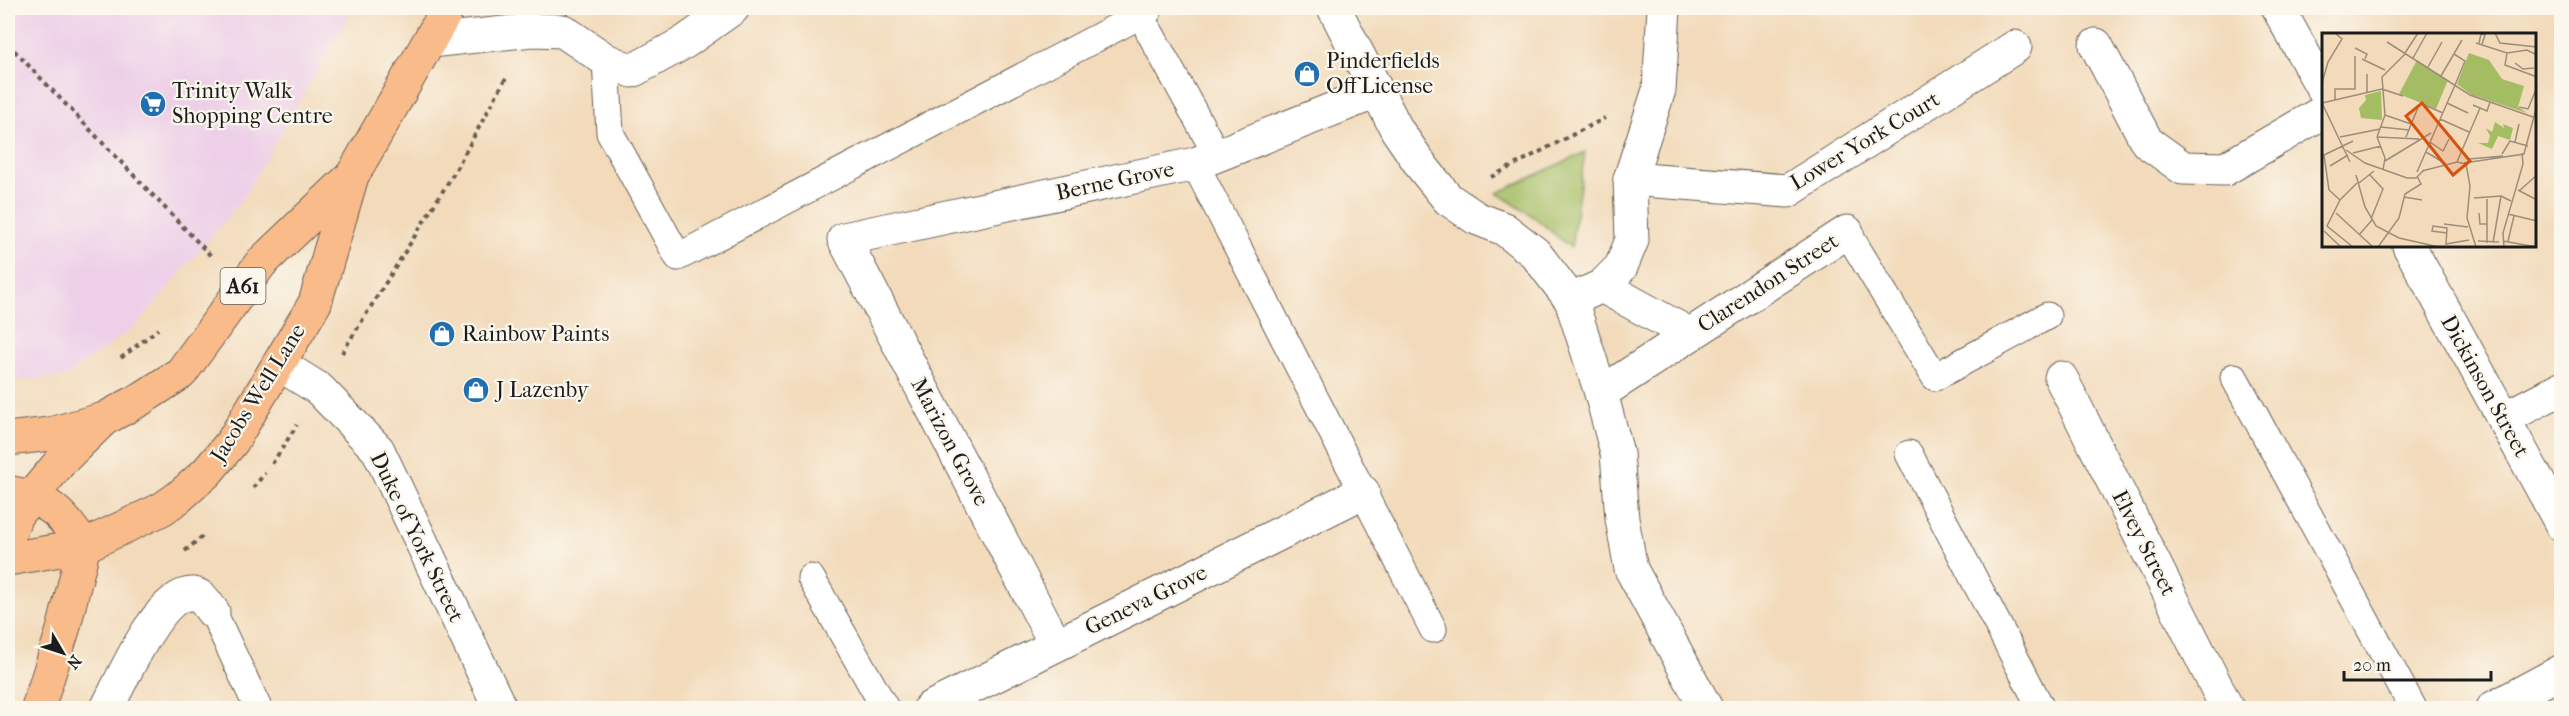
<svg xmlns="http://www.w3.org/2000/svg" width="2569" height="716" viewBox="0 0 2569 716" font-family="'IM FELL French Canon',serif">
<rect width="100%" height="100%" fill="#fbf7ec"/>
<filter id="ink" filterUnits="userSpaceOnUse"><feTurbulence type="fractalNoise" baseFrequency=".0167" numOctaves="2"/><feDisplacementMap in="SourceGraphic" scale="12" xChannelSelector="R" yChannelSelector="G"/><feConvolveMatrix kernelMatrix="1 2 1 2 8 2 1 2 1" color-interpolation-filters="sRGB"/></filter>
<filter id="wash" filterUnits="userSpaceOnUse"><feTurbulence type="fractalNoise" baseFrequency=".008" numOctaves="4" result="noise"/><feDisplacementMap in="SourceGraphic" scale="24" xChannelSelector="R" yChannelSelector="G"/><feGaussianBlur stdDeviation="1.35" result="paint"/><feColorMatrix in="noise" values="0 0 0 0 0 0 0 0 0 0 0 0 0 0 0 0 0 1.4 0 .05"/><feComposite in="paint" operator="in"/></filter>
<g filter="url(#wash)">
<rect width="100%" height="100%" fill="#f2daba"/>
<polygon fill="#edd0e8" points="8,8 354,8 242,200 137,325 65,377 8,381"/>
<polygon fill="#a4bd63" stroke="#606c40" stroke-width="1.5" points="1585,152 1571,248 1534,217 1497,193"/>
</g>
<g filter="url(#ink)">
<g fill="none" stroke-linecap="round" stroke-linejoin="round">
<defs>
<g id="service">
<polyline points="1149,31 1217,155"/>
<polyline points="606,60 610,133 678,257 1148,11 1146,8"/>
<polyline points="1195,164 1433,629"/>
<polyline points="1847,232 1935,377 2047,316"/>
<polyline points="2234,377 2413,708"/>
<polyline points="1909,454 2041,708"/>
<polyline points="811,578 885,708"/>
<polyline points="213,612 258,708"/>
</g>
<path id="pedestrian" d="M107,708C121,682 159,591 193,594C203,595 207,605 213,612"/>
<g id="minor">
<polyline points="1334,8 1397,130 1423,168 1448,199 1476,218 1504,229 1535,253 1571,300 1601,393 1617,453 1622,519 1631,569 1706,708"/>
<polyline points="2278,8 2323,89"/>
<polyline points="430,41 532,30 563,31 606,60 632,71 685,42 733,8"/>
<polyline points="2096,45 2147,142 2183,168 2225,169 2323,112"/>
<polyline points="1630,179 1788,191 2015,47"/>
<polyline points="2409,246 2562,525"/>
<polyline points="1602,286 1689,334"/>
<polyline points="1571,300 1602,286 1621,267 1632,240 1630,179 1659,90 1664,8"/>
<polyline points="279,364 319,389 378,450 500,708"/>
<polyline points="2061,378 2227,708"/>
<polyline points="1601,393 1847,232"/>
<polyline points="2503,419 2562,388"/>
<polyline points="1056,645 844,239 1195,164 1376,92"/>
<polyline points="930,708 1363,492"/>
<polyline points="2493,708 2562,671"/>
</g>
<polyline id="primary" points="38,708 63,630 84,546"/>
<g id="trunk">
<polyline points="8,439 50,434 104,419 141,399 181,373 261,263 350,178"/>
<path d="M12,493C52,500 62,515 84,546"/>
<polyline points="8,538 16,515 62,460 103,420"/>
<polyline points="8,559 84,546 162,509 179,497 207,472 232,442 315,303 352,176 448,8"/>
</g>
</defs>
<use href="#service" stroke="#675e53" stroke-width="29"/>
<use href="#pedestrian" stroke="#675e53" stroke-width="35"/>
<use href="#minor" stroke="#675e53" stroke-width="35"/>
<use href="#primary" stroke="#675e53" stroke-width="35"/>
<use href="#trunk" stroke="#675e53" stroke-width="35"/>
<g stroke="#675e53" stroke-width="4" stroke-dasharray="4.5 4.5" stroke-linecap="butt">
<polyline points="8,44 212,257"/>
<polyline points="1491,177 1605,118"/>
<polyline points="342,353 454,173 507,76"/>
<polyline points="121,358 158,329"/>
<polyline points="272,464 297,425"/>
<polyline points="253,488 265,473"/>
<polyline points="185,551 204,535"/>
</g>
<use href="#service" stroke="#fff" stroke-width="27"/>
<use href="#pedestrian" stroke="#fff" stroke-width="33"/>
<use href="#minor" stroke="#fff" stroke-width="33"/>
<use href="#primary" stroke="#fabb8b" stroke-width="33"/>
<use href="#trunk" stroke="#fabb8b" stroke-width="33"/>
</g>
</g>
<defs>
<symbol id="shop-disc" viewBox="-11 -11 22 22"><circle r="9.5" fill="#1f6fb2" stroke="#fbf7ec"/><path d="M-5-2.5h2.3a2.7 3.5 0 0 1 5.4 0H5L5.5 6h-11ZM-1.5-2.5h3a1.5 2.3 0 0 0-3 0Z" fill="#fff"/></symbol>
<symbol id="supermarket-disc" viewBox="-11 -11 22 22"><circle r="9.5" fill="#1f6fb2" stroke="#fbf7ec"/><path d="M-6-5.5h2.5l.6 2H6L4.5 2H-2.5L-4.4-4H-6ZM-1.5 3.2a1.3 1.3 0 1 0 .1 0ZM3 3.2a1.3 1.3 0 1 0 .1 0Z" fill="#fff"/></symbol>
</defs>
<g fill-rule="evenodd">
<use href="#shop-disc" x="1292" y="59" width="30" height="30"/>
<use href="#supermarket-disc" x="138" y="89" width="30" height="30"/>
<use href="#shop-disc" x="427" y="319" width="30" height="30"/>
<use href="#shop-disc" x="461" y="375" width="30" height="30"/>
</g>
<g text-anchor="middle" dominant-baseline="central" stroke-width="4.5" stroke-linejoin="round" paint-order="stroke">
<rect fill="#fbf7ec" stroke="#5f5e5a" stroke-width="1.5" x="220.5" y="268" width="45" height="36" rx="4.5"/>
<g font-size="21" font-weight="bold" fill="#1c1c1c">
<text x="243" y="286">A61</text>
</g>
<g font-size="22" fill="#1c1c1c" stroke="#fbf7ec" text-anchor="start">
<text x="1326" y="61">Pinderfields<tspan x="1326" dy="25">Off License</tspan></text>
<text x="172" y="91">Trinity Walk<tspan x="172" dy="25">Shopping Centre</tspan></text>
<text x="462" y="334">Rainbow Paints</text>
<text x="496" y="390">J Lazenby</text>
</g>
<g font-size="22" fill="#1c1c1c" stroke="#fbf7ec">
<text transform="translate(1865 141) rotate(-31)">Lower York Court</text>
<text transform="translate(1115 181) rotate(-12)">Berne Grove</text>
<text transform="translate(1768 283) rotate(-33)">Clarendon Street</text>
<text transform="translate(2485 386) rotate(61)">Dickinson Street</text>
<text transform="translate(258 393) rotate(-58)">Jacobs Well Lane</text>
<text transform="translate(950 442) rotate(62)">Marizon Grove</text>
<text transform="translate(417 537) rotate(64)">Duke of York Street</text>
<text transform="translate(2144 543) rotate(63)">Elvey Street</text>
<text transform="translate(1146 600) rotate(-26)">Geneva Grove</text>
</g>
</g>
<g transform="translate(2322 33)">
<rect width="214" height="214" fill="#f2daba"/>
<path d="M147,20L167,27L180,46L202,53L196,74L205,80L150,62L135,51ZM95,27L126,47L114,76L77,61ZM59,58L60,87L39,85L37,75L44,67L43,62ZM173,89L182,95L181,91L191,95L188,107L176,103L170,116L156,110H166L168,103L164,95L170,99Z" fill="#a4bd63"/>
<path fill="none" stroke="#9c8e7b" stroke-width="1.5" d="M173,0L178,10L215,14M65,9L148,62L211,84M154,10L185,20L205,17L215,22M157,10L159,1L163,2L160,11M33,15L45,21L43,26M83,20L96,0M185,20L183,32L215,44M132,21L143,28L133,52M91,25L105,0M40,26L63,37M193,30L201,36L212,35M106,34L120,9M119,43L140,7M0,50L6,29L20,6L13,0M45,60V41M13,67V56H33V23M0,70L60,56L81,63M0,70L28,129M98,70L121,80M125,70L146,80M151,72L165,78L168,69M197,74L206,76L215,54M63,82L89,91M118,86L147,99M59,94L87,97M18,104L58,96M55,104L63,82L60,44L83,21M55,104L97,106M55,104L63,125L61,137M84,104L97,72M108,109L121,118L127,106M193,109L197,91M24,117L43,130L85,145H94L102,137M104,119L124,131M31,120L59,113M180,121L188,108L206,113M2,122L7,157L18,167M0,123L31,108M147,126L181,123M63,128L109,100M135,129L158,75M142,130L202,121L215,72M144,131L148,153L145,185L154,214M8,133L26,122M100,138L135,129L144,131M95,139L133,52M47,141L61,156L49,186M34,142L43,174L54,193L77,205L117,214M37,150L52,138M196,157L215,167M197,158L215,142M82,164L100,167M152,165L179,163L189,168M165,166V210M14,180L51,214M157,180L158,191H165M186,181L215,188M122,191L146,194M2,198L19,214M125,200L110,198L111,193L125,195V196L124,211L147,207M37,202L50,187M156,208L177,209M181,208L215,214M186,208L192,183M171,210L179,163M31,214L5,193L18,167L35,150M56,214L77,185L83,161L99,151L95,143M182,214L181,200L201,131L200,120"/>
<path fill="#d4530e" fill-opacity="0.15" stroke="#d4530e" stroke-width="3" d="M100,70L148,128L131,142L84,83Z"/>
<rect width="214" height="214" fill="none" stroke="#1c1c1c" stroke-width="3"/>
</g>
<rect width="2569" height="716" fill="none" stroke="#fbf7ec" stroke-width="30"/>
<g transform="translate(63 653) rotate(129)" stroke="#fbf7ec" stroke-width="4.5" paint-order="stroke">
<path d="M0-4.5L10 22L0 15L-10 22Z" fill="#1c1c1c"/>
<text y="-9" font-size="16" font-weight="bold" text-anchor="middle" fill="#1c1c1c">N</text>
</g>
<path d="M2344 671v9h147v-9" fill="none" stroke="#1c1c1c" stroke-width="3"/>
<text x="2353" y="671" font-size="18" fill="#1c1c1c" stroke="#fbf7ec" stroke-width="4.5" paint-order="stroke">20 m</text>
</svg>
